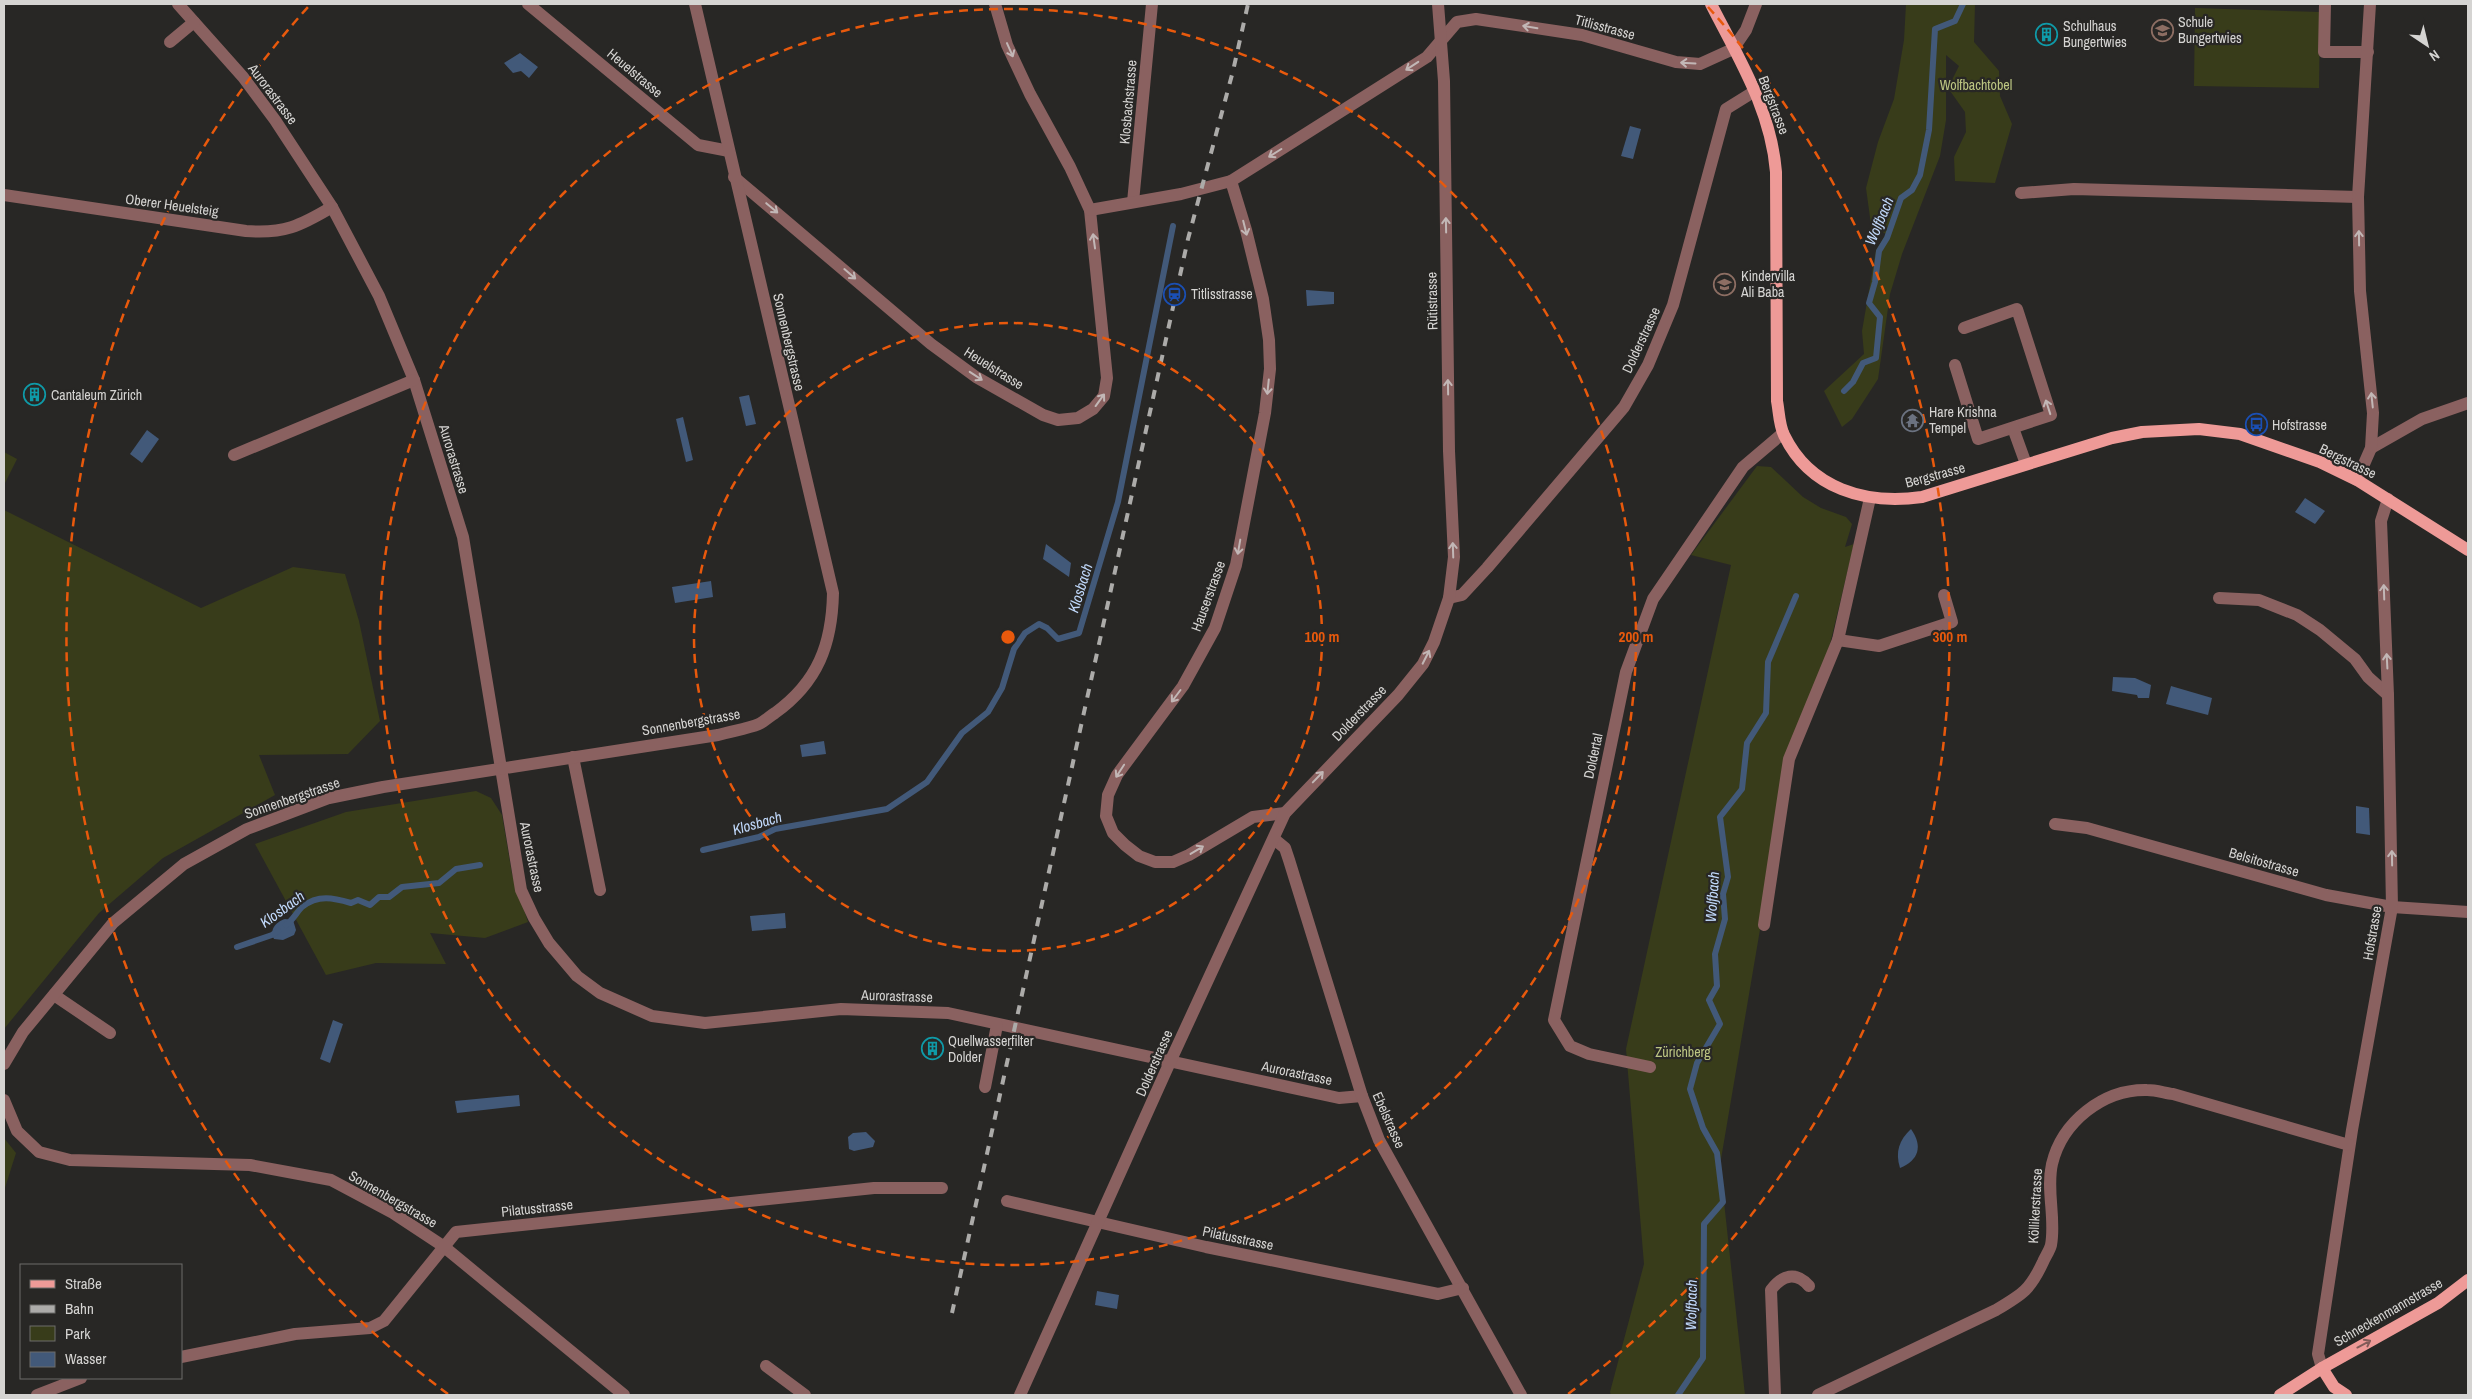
<svg xmlns="http://www.w3.org/2000/svg" width="2472" height="1399" viewBox="0 0 2472 1399" font-family="'Archivo Narrow',sans-serif">
<rect width="100%" height="100%" fill="#282725"/>
<g fill="#383c1a">
<polygon points="1906,4 1975,4 1974,42 1999,71 2000,96 2012,124 1995,183 1955,181 1954,157 1966,132 1965,112 1948,88 1959,66 1946,55 1946,120 1940,156 1902,254 1890,294 1878,379 1852,419 1842,427 1824,391 1864,354 1862,331 1876,250 1886,234 1881,231 1872,232 1866,188 1878,142 1894,99 1904,40"/>
<polygon points="2195,8 2320,12 2319,88 2194,86"/>
<polygon points="4,452 17,459 4,485"/>
<polygon points="1757,466 1771,467 1803,497 1821,508 1846,517 1852,524 1845,547 1854,544 1830,644 1789,759 1720,1165 1745,1395 1611,1395 1610,1392 1644,1264 1626,1049 1731,565 1691,555"/>
<polygon points="4,510 201,608 293,567 345,574 359,621 380,721 348,754 259,755 275,795 163,858 99,913 4,1029"/>
<polygon points="476,791 491,798 502,815 512,874 528,922 485,938 430,933 446,964 376,963 326,975 255,844 346,812"/>
<polygon points="4,1138 16,1153 4,1191"/>
</g>
<g fill="#425979">
<polygon points="520,53 538,67 529,78 521,71 513,73 504,63"/>
<polygon points="1630,126 1641,129 1633,159 1621,156"/>
<polygon points="1306,290 1334,292 1334,304 1307,306"/>
<polygon points="749,395 756,424 746,426 739,397"/>
<polygon points="683,417 693,460 686,462 676,419"/>
<polygon points="147,430 159,439 142,463 130,454"/>
<polygon points="2305,498 2325,511 2315,524 2295,512"/>
<polygon points="1046,544 1071,563 1069,577 1043,559"/>
<polygon points="711,581 713,597 675,603 672,587"/>
<polygon points="2113,677 2135,678 2151,685 2149,698 2138,698 2137,695 2112,691"/>
<polygon points="2171,686 2212,698 2208,715 2166,704"/>
<polygon points="824,741 826,754 802,757 800,745"/>
<polygon points="2356,806 2369,808 2370,835 2356,833"/>
<polygon points="785,913 786,928 752,931 750,916"/>
<path d="M285,919L293,920L296,930L294,935L283,940L274,939C269,929 276,922 285,919Z"/>
<polygon points="333,1020 343,1024 330,1063 320,1059"/>
<polygon points="519,1095 520,1106 457,1113 455,1101"/>
<path d="M1911,1129C1923,1146 1919,1160 1900,1168C1895,1152 1899,1140 1911,1129Z"/>
<polygon points="866,1132 875,1141 873,1147 854,1151 849,1149 848,1137 853,1133"/>
<polygon points="1097,1291 1119,1295 1117,1309 1095,1305"/>
</g>
<g fill="none" stroke-linecap="round" stroke-linejoin="round">
<g stroke="#425979" stroke-width="6">
<polyline points="1844,391 1853,382 1863,363 1876,358 1880,317 1869,303 1875,282 1879,251 1887,238 1901,198 1912,190 1920,175 1929,130 1935,29 1955,21 1963,4"/>
<polyline points="703,850 759,837 775,829 887,809 927,782 962,733 988,712 1002,688 1014,649 1025,633 1039,624 1047,628 1058,639 1079,633 1118,502 1173,226"/>
<path d="M286,925C293,920 296,913 302,907C318,894 334,898 351,903L358,900L370,905L379,897H389L402,887L439,883L456,869L480,865"/>
<polyline points="237,947 272,935 278,931"/>
<polyline points="1678,1395 1703,1358 1704,1224 1723,1202 1717,1153 1703,1128 1690,1089 1697,1063 1720,1024 1709,1000 1717,986 1715,954 1725,919 1723,894 1728,877 1720,817 1742,789 1747,743 1766,713 1768,662 1796,596"/>
</g>
<g stroke="#8a6160" stroke-width="12">
<polyline points="178,4 243,77 275,120 332,207 379,296 414,380 463,537 521,890 534,918 549,943 577,976 600,993 652,1016 705,1023 841,1009 948,1013 1339,1098 1362,1096"/>
<polyline points="528,4 698,145 729,151"/>
<polyline points="2325,4 2324,52 2368,52"/>
<polyline points="170,42 194,22"/>
<polyline points="734,177 931,344 976,377 1043,415 1058,420 1078,418 1093,409 1104,396 1107,378 1090,210 1070,167 1030,94 1007,45 995,4"/>
<polyline points="1231,181 1246,230 1263,299 1269,340 1270,369 1265,413 1236,565 1215,628 1183,686 1117,775 1108,795 1106,816 1113,833 1125,845 1139,856 1155,862 1173,862 1189,855 1253,817 1285,813"/>
<polyline points="2021,193 2074,189 2358,197"/>
<path d="M4,195L246,231C284,234 300,226 332,207"/>
<polyline points="1133,202 1152,4"/>
<polyline points="1090,210 1181,194 1231,181 1427,57 1457,22 1476,19 1582,35 1676,62 1700,64 1733,49 1746,30 1756,4"/>
<polyline points="1955,365 1978,439 2051,415 2017,309 1964,328"/>
<polyline points="2013,428 2026,464"/>
<polyline points="2371,448 2422,419 2468,403"/>
<polyline points="234,455 414,380"/>
<polyline points="2357,480 2371,448 2373,413 2360,291 2358,197 2370,4"/>
<polyline points="1449,598 1462,595 1487,568 1624,407 1648,365 1673,305 1726,109 1755,91"/>
<polyline points="2219,598 2259,600 2297,615 2320,630 2355,659 2368,677 2388,695"/>
<polyline points="1838,640 1879,646 1952,622 1944,595"/>
<polyline points="573,757 600,890"/>
<polyline points="2055,824 2087,828 2326,895 2392,907 2468,912"/>
<polyline points="1274,839 1285,848 1289,860 1362,1096 1379,1140 1521,1395"/>
<polyline points="1764,925 1789,759 1838,640 1870,498"/>
<polyline points="54,995 110,1033"/>
<path d="M4,1064L23,1032L113,923L184,864L247,829L329,798L383,787L718,735C731,731 747,729 759,724C765,721 770,716 775,713C818,682 832,644 833,593L695,4"/>
<polyline points="1650,1067 1589,1054 1570,1046 1554,1020 1626,672 1653,599 1743,467 1783,433"/>
<polyline points="985,1087 997,1025"/>
<polyline points="4,1100 17,1131 39,1152 70,1160 250,1165 331,1180 393,1213 443,1246 624,1395"/>
<polyline points="1007,1201 1206,1247 1438,1294 1463,1288"/>
<polyline points="181,1357 295,1334 370,1328 384,1321 456,1232 874,1188 942,1188"/>
<polyline points="766,1366 805,1395"/>
<polyline points="2322,1368 2318,1354 2352,1130 2392,907 2388,695 2381,521 2388,499"/>
<polyline points="37,1395 81,1378"/>
<polyline points="1020,1395 1170,1062 1285,813 1398,695 1423,664 1434,642 1449,598 1454,557 1449,451 1444,81 1438,4"/>
<path d="M1775,1395L1771,1290C1782,1275 1796,1271 1809,1286"/>
<path d="M1818,1395L1996,1310C2023,1294 2030,1290 2043,1262C2045,1257 2050,1250 2051,1245C2056,1219 2046,1190 2052,1164C2062,1122 2103,1089 2147,1090C2156,1090 2165,1093 2173,1094L2349,1145"/>
</g>
<g stroke="#ee9a97" stroke-width="12">
<path d="M1711,4C1739,59 1771,110 1776,172L1777,401C1779,411 1779,425 1784,435C1810,489 1866,505 1922,497L2112,438L2142,432L2199,429L2240,434L2320,462L2357,480L2468,550"/>
<polyline points="2322,1368 2334,1387 2346,1395"/>
<polyline points="2280,1395 2322,1368 2438,1303 2468,1280"/>
</g>
<polyline stroke="#acaba9" stroke-width="4" stroke-dasharray="9 9" stroke-linecap="butt" points="952,1313 1188,239 1233,71 1248,4"/>
</g>
<defs><path id="oneway-shaft" d="M-6 0H5M1.5-3L5.5 0L1.5 3" fill="none" stroke-width="1.6" stroke-linecap="round" stroke-linejoin="round" transform="scale(1.25)"/></defs>
<g stroke="#c2b7b6">
<use href="#oneway-shaft" transform="translate(1530 27) rotate(-171)"/>
<use href="#oneway-shaft" transform="translate(1010 50) rotate(66)"/>
<use href="#oneway-shaft" transform="translate(1688 63) rotate(-177)"/>
<use href="#oneway-shaft" transform="translate(1412 66) rotate(147)"/>
<use href="#oneway-shaft" transform="translate(1275 153) rotate(148)"/>
<use href="#oneway-shaft" transform="translate(772 208) rotate(40)"/>
<use href="#oneway-shaft" transform="translate(1446 225) rotate(-91)"/>
<use href="#oneway-shaft" transform="translate(1245 228) rotate(76)"/>
<use href="#oneway-shaft" transform="translate(2359 238) rotate(-91)"/>
<use href="#oneway-shaft" transform="translate(1094 241) rotate(-98)"/>
<use href="#oneway-shaft" transform="translate(850 274) rotate(41)"/>
<use href="#oneway-shaft" transform="translate(976 376) rotate(33)"/>
<use href="#oneway-shaft" transform="translate(1268 387) rotate(96)"/>
<use href="#oneway-shaft" transform="translate(1448 387) rotate(-91)"/>
<use href="#oneway-shaft" transform="translate(1100 400) rotate(-54)"/>
<use href="#oneway-shaft" transform="translate(2372 400) rotate(-96)"/>
<use href="#oneway-shaft" transform="translate(2048 407) rotate(-108)"/>
<use href="#oneway-shaft" transform="translate(1239 547) rotate(100)"/>
<use href="#oneway-shaft" transform="translate(1453 550) rotate(-92)"/>
<use href="#oneway-shaft" transform="translate(2384 592) rotate(-92)"/>
<use href="#oneway-shaft" transform="translate(1426 657) rotate(-63)"/>
<use href="#oneway-shaft" transform="translate(2387 661) rotate(-93)"/>
<use href="#oneway-shaft" transform="translate(1176 696) rotate(127)"/>
<use href="#oneway-shaft" transform="translate(1120 771) rotate(123)"/>
<use href="#oneway-shaft" transform="translate(1318 777) rotate(-46)"/>
<use href="#oneway-shaft" transform="translate(1197 850) rotate(-31)"/>
<use href="#oneway-shaft" transform="translate(2392 858) rotate(-91)"/>
</g>
<use stroke="#815b58" href="#oneway-shaft" transform="translate(2364 1344) rotate(-28)"/>
<g fill="none" stroke="#e8590c" stroke-width="2.5" stroke-dasharray="9 6">
<circle cx="1008" cy="637" r="314"/>
<circle cx="1008" cy="637" r="628"/>
<path d="M448 1394A942 942 0 0 1 308 7M1708 7A942 942 0 0 1 1568 1394"/>
</g>
<defs>
<symbol id="school-ring" viewBox="-11 -11 22 22"><circle r="9.5" fill="#282725" stroke="#8d6e63" stroke-width="1.5"/><path d="M0-5L7-2L0 1L-7-2ZM-4 1L0 2.5L4 1V4Q0 6-4 4Z" fill="#8d6e63"/></symbol>
<symbol id="building-ring" viewBox="-11 -11 22 22"><circle r="9.5" fill="#282725" stroke="#0f9aa8" stroke-width="1.5"/><path d="M-4-6H4V6H1V3H-1V6H-4ZM-2.5-4.3h1.7v1.8h-1.7ZM.8-4.3h1.7v1.8H.8ZM-2.5-1h1.7V.8h-1.7ZM.8-1h1.7V.8H.8Z" fill="#0f9aa8"/></symbol>
<symbol id="station-ring" viewBox="-11 -11 22 22"><circle r="9.5" fill="#282725" stroke="#1a4fb4" stroke-width="1.5"/><path d="M-3-6H3Q5-6 5-4V2Q5 4 3 4L4.5 6H3L1.5 4h-3L-3 6H-4.5L-3 4Q-5 4-5 2V-4Q-5-6-3-6ZM-3.5-4v3h7v-3ZM-3.5 1v1.5H-2V1ZM2 1v1.5H3.5V1Z" fill="#1a4fb4"/></symbol>
<symbol id="temple-ring" viewBox="-11 -11 22 22"><circle r="9.5" fill="#282725" stroke="#6b7280" stroke-width="1.5"/><path d="M0-6L5-2H3V0L6.5 2.5H4V6H1.5V3h-3V6H-4V2.5H-6.5L-3 0V-2H-5Z" fill="#6b7280"/></symbol>
<symbol id="bus-ring" viewBox="-11 -11 22 22"><circle r="9.5" fill="#282725" stroke="#1a4fb4" stroke-width="1.5"/><path d="M-5-6H5V4H4V6H2V4H-2V6H-4V4H-5ZM-3.5-4V0h7V-4ZM-3.5 1.2v1.5H-2V1.2ZM2 1.2v1.5H3.5V1.2Z" fill="#1a4fb4"/></symbol>
</defs>
<g fill-rule="evenodd">
<use href="#school-ring" x="2150" y="18" width="25" height="25"/>
<use href="#building-ring" x="2034" y="22" width="25" height="25"/>
<use href="#school-ring" x="1712" y="272" width="25" height="25"/>
<use href="#station-ring" x="1162" y="282" width="25" height="25"/>
<use href="#building-ring" x="22" y="382" width="25" height="25"/>
<use href="#temple-ring" x="1900" y="408" width="25" height="25"/>
<use href="#bus-ring" x="2244" y="412" width="25" height="25"/>
<use href="#building-ring" x="920" y="1036" width="25" height="25"/>
</g>
<g text-anchor="middle" dominant-baseline="central" stroke-width="4.5" stroke-linejoin="round" paint-order="stroke">
<g font-size="14" fill="#d5d4d2" stroke="#282725" text-anchor="start">
<text x="2178" y="22">Schule<tspan x="2178" dy="16">Bungertwies</tspan></text>
<text x="2063" y="26">Schulhaus<tspan x="2063" dy="16">Bungertwies</tspan></text>
<text x="1741" y="276">Kindervilla<tspan x="1741" dy="16">Ali Baba</tspan></text>
<text x="1191" y="294">Titlisstrasse</text>
<text x="51" y="395">Cantaleum Zürich</text>
<text x="1929" y="412">Hare Krishna<tspan x="1929" dy="16">Tempel</tspan></text>
<text x="2272" y="425">Hofstrasse</text>
<text x="948" y="1041">Quellwasserfilter<tspan x="948" dy="16">Dolder</tspan></text>
</g>
<g font-size="14" fill="#d5d4d2" stroke="#282725">
<text transform="translate(1605 27) rotate(15)">Titlisstrasse</text>
<text transform="translate(635 73) rotate(40)">Heuelstrasse</text>
<text transform="translate(273 94) rotate(53)">Aurorastrasse</text>
<text transform="translate(1128 102) rotate(-85)">Klosbachstrasse</text>
<text transform="translate(1774 105) rotate(69)">Bergstrasse</text>
<text transform="translate(172 205) rotate(8)">Oberer Heuelsteig</text>
<text transform="translate(1432 301) rotate(-91)">Rütistrasse</text>
<text transform="translate(1641 340) rotate(-65)">Dolderstrasse</text>
<text transform="translate(789 342) rotate(77)">Sonnenbergstrasse</text>
<text transform="translate(994 368) rotate(32)">Heuelstrasse</text>
<text transform="translate(454 459) rotate(73)">Aurorastrasse</text>
<text transform="translate(2348 461) rotate(26)">Bergstrasse</text>
<text transform="translate(1935 475) rotate(-15)">Bergstrasse</text>
<text transform="translate(1208 596) rotate(-70)">Hauserstrasse</text>
<text transform="translate(1359 713) rotate(-46)">Dolderstrasse</text>
<text transform="translate(691 722) rotate(-10)">Sonnenbergstrasse</text>
<text transform="translate(1593 756) rotate(-78)">Doldertal</text>
<text transform="translate(292 798) rotate(-19)">Sonnenbergstrasse</text>
<text transform="translate(532 857) rotate(78)">Aurorastrasse</text>
<text transform="translate(2264 862) rotate(16)">Belsitostrasse</text>
<text transform="translate(2372 933) rotate(-80)">Hofstrasse</text>
<text transform="translate(897 996) rotate(2)">Aurorastrasse</text>
<text transform="translate(1154 1063) rotate(-66)">Dolderstrasse</text>
<text transform="translate(1297 1073) rotate(12)">Aurorastrasse</text>
<text transform="translate(1389 1120) rotate(66)">Ebelstrasse</text>
<text transform="translate(393 1199) rotate(30)">Sonnenbergstrasse</text>
<text transform="translate(2035 1206) rotate(-87)">Köllikerstrasse</text>
<text transform="translate(537 1208) rotate(-6)">Pilatusstrasse</text>
<text transform="translate(1238 1238) rotate(12)">Pilatusstrasse</text>
<text transform="translate(2388 1312) rotate(-30)">Schneckenmannstrasse</text>
</g>
<g font-size="14" fill="#bcc582" stroke="#282725">
<text x="1976" y="85">Wolfbachtobel</text>
<text x="1683" y="1052">Zürichberg</text>
</g>
<g font-size="15" font-style="italic" fill="#c0d8fa" stroke="#282725">
<text transform="translate(1879 221) rotate(-67)">Wolfbach</text>
<text transform="translate(1080 588) rotate(-73)">Klosbach</text>
<text transform="translate(757 823) rotate(-16)">Klosbach</text>
<text transform="translate(1712 897) rotate(-86)">Wolfbach</text>
<text transform="translate(282 909) rotate(-36)">Klosbach</text>
<text transform="translate(1691 1305) rotate(-89)">Wolfbach</text>
</g>
</g>
<circle cx="1008" cy="637" r="8" fill="#e8590c" stroke="#282725" stroke-width="2.5"/>
<g font-size="15" text-anchor="middle" font-weight="bold" fill="#e8590c" stroke="#282725" stroke-width="4.5" stroke-linejoin="round" paint-order="stroke">
<text x="1322" y="642">100 m</text>
<text x="1636" y="642">200 m</text>
<text x="1950" y="642">300 m</text>
</g>
<rect width="2472" height="1399" fill="none" stroke="#d5d4d2" stroke-width="10"/>
<rect x="20" y="1264" width="162" height="115" fill="#282725" stroke="#6d6c6a"/>
<rect x="30" y="1280" width="25" height="8" fill="#ee9a97" stroke="#6d6c6a"/>
<text x="65" y="1289" font-size="15" fill="#d5d4d2">Straße</text>
<rect x="30" y="1305" width="25" height="8" fill="#acaba9" stroke="#6d6c6a"/>
<text x="65" y="1314" font-size="15" fill="#d5d4d2">Bahn</text>
<rect x="30" y="1326" width="25" height="15" fill="#383c1a" stroke="#6d6c6a"/>
<text x="65" y="1339" font-size="15" fill="#d5d4d2">Park</text>
<rect x="30" y="1352" width="25" height="15" fill="#425979" stroke="#6d6c6a"/>
<text x="65" y="1364" font-size="15" fill="#d5d4d2">Wasser</text>
<g transform="translate(2427 45) rotate(145)" stroke="#282725" stroke-width="4" paint-order="stroke">
<path d="M0-4L9 19L0 12L-9 19Z" fill="#d5d4d2"/>
<text y="-8" font-size="14" font-weight="bold" text-anchor="middle" fill="#d5d4d2">N</text>
</g>
</svg>
